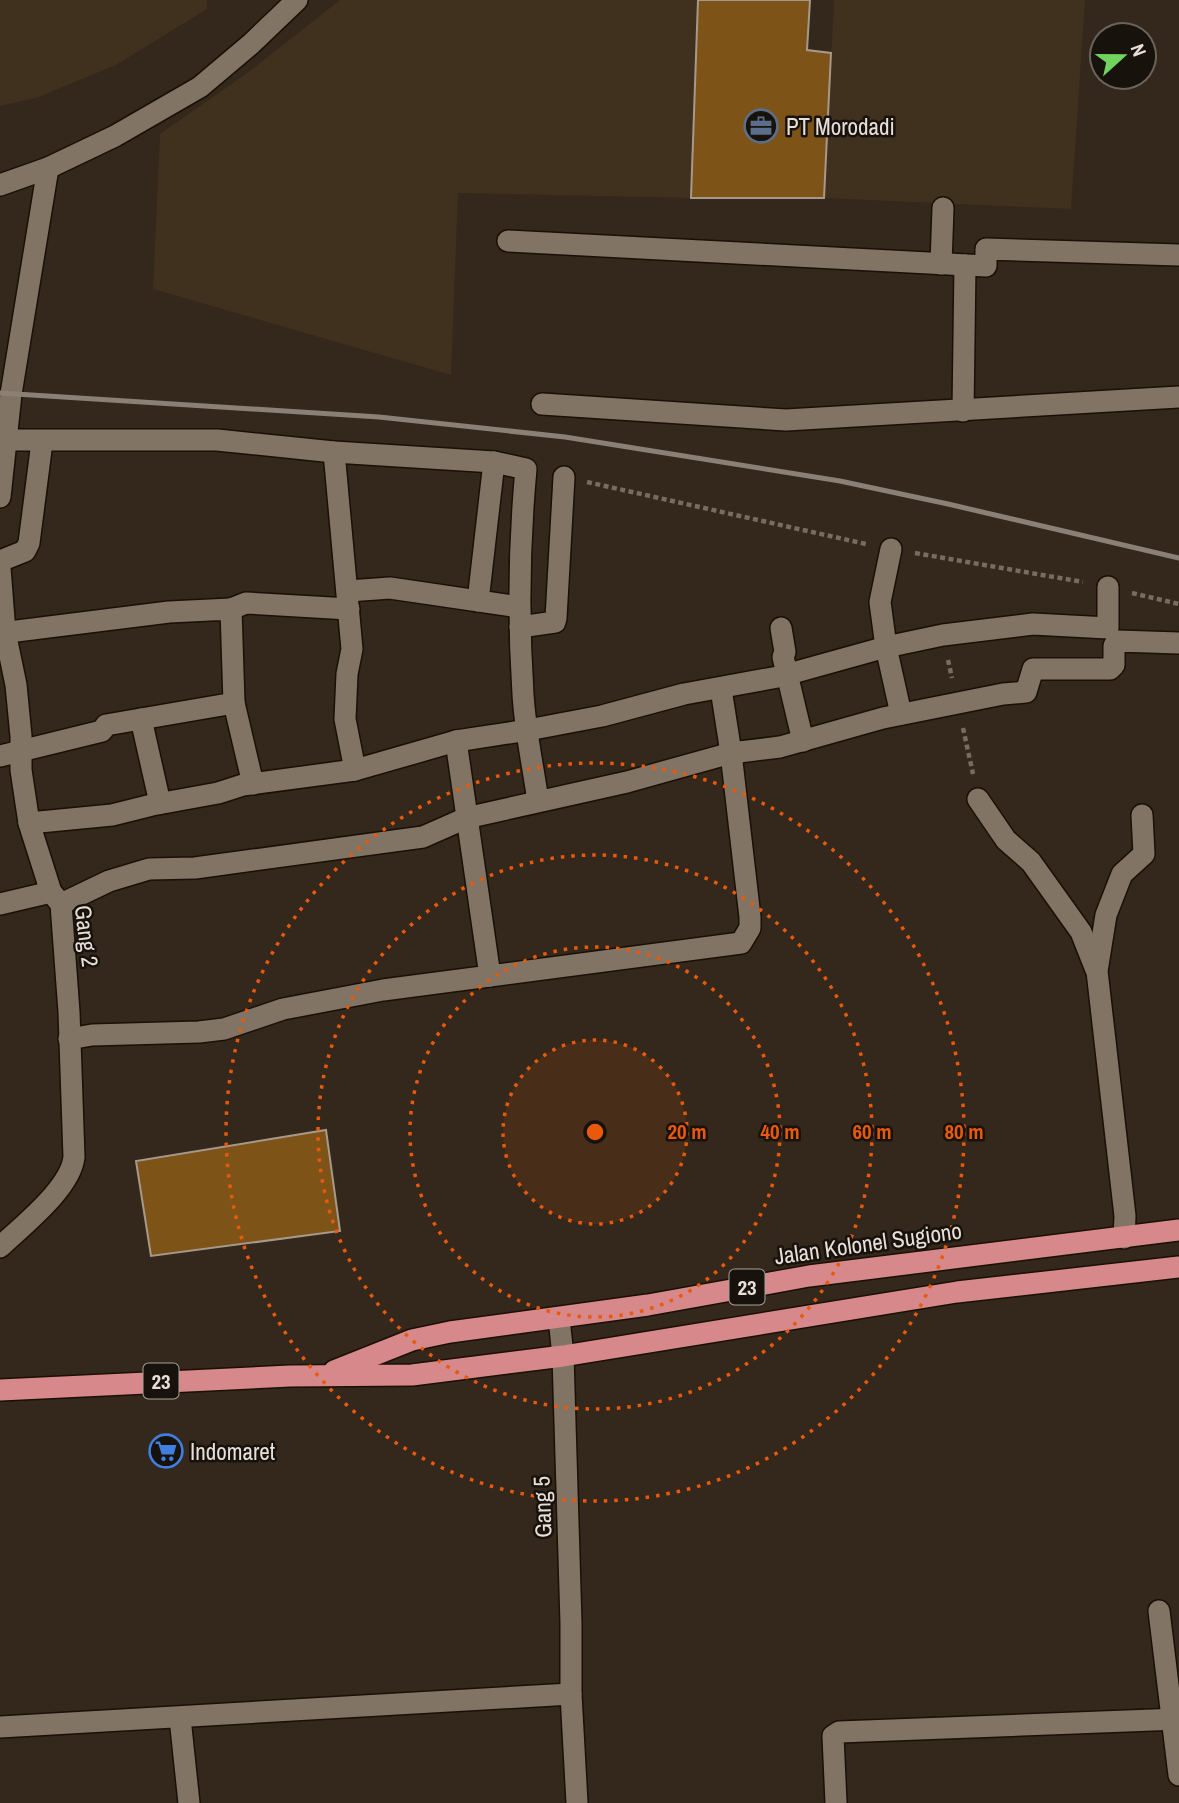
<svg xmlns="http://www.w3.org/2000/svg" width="1179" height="1803" viewBox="0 0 1179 1803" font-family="'Archivo Narrow',sans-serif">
<rect width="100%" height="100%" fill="#33281b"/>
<g fill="#40301e">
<polygon points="0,0 207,0 207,9 116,65 36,98 0,106"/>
<polygon points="340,0 698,0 691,198 458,193 451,375 153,289 160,134 250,71"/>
<polygon points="834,0 1085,0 1071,209 824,198"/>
</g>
<g fill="#7e5318" stroke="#a7998a" stroke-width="2">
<polygon points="698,0 810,0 807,50 831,53 824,198 691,198"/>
<polygon points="326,1130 340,1231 151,1256 136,1161"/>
</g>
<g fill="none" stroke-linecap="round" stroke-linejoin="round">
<defs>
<g id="minor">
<polyline points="0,185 48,168 115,136 200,87 251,44 297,0"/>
<polyline points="508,241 986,266 986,249 1179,255"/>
<polyline points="941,264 943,208"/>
<polyline points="542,404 786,420 1179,397"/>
<polyline points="963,411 965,265"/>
<path d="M0,440H217L334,452L494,462L526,469C519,544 518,619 523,694C525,730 533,766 538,801"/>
<polyline points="334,452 352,649 347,674 345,719 355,770"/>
<polyline points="0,497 11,394 48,168"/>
<polyline points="891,549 880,602 886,647 901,714"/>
<polyline points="0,561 25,551 29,543 42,442"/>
<path d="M0,568L5,632L16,685L21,736V770L29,823L51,892L61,904L69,1012L74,1157C71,1188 22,1226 0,1247"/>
<polyline points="348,591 390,588 519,607"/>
<polyline points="478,601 494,462"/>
<polyline points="231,609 246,603 349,609"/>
<polyline points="520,627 555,622 556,618 564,477"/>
<polyline points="781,628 785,652 783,657 803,741"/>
<polyline points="0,633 169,612 231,609 234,703 106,725 102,731 0,756"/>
<polyline points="234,703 253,784"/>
<polyline points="141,719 160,803"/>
<polyline points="456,741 490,976"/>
<polyline points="978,799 1006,840 1031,862 1081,932 1096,970"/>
<polyline points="29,823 112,815 152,805 218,793 243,785 355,770 456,741 528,730 602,716 684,694 778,677 886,647 943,635 1033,624 1108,628 1108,587"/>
<polyline points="0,904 51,892"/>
<polyline points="61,904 109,881 149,869 195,868 423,837 466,818 627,782 731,753 721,689"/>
<polyline points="69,1039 92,1035 199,1032 224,1029 283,1009 383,990 741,943 750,928 750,917 731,753 780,747 883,718 1003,694 1026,692 1033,669 1110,669 1114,665 1114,646 1117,641 1179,643"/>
<polyline points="1124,1238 1125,1216 1097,971 1106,915 1122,874 1144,854 1142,815"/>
<polyline points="559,1318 563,1356 571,1623 571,1694 577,1803"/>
<polyline points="1159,1611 1179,1775"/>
<polyline points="180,1718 189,1803"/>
<polyline points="0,1727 571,1694"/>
<polyline points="836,1803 833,1736 839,1732 1179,1719"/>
</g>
<g id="highway">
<polyline points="334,1371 412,1340 450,1332 648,1305 809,1276 1179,1230"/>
<polyline points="0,1390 290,1376 412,1375 563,1356 957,1292 1179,1267"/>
</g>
</defs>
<use href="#minor" stroke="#1a1005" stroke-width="24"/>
<use href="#highway" stroke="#1a1005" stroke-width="24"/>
<g stroke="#766c61" stroke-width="4.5" stroke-dasharray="5 3.5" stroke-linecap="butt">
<polyline points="587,482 866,544"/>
<polyline points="915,553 1083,582"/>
<polyline points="1132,593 1179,604"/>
<polyline points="948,660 952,678"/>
<polyline points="963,728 973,774"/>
</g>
<use href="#minor" stroke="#817465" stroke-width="21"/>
<use href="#highway" stroke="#d7888a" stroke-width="21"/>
<polyline stroke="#8a8076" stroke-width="5" points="0,393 379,417 565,437 840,481 948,504 1179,558"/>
</g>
<circle cx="595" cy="1132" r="92" fill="#e8590c" fill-opacity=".12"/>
<g fill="none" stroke="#e8590c" stroke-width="3.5" stroke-dasharray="3.5 7">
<circle cx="595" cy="1132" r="92"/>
<circle cx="595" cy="1132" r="185"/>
<circle cx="595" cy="1132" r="277"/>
<circle cx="595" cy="1132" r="369"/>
</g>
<defs>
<symbol id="office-ring" viewBox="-11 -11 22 22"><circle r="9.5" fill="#17120c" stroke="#5c6f8a" stroke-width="1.5"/><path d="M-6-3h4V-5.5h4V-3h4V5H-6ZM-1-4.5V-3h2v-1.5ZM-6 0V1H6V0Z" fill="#5c6f8a"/></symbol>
<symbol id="supermarket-ring" viewBox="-11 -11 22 22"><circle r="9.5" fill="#17120c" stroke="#3f7fe0" stroke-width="1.5"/><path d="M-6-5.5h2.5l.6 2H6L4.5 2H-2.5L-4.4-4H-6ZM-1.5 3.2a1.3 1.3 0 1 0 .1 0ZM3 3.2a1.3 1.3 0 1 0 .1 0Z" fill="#3f7fe0"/></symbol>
</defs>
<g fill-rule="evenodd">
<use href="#office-ring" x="742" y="107" width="38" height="38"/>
<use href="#supermarket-ring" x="147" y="1432" width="38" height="38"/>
</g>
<g text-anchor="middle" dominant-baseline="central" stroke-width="5" stroke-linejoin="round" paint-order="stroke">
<g fill="#17120c" stroke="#a9a29b" stroke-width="2">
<rect x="729.5" y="1269.5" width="35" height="35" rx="5"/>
<rect x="143.5" y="1363.5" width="35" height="35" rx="5"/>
</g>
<g font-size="21" font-weight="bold" fill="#e7e0d8">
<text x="747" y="1287">23</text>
<text x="161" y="1381">23</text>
</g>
<g font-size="23" fill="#e7e0d8" stroke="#17120c" text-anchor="start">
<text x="786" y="126">PT Morodadi</text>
<text x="190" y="1451">Indomaret</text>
</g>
<g font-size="23" fill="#e7e0d8" stroke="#17120c">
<text transform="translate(87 936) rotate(83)">Gang 2</text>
<text transform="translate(868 1243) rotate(-8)">Jalan Kolonel Sugiono</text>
<text transform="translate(542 1507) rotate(-92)">Gang 5</text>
</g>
</g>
<circle cx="595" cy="1132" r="10" fill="#e8590c" stroke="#17120c" stroke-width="3.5"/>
<g font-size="21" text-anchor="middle" font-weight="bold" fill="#e8590c" stroke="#17120c" stroke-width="5" stroke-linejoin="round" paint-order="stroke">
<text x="687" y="1139">20 m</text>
<text x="780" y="1139">40 m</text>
<text x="872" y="1139">60 m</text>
<text x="964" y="1139">80 m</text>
</g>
<g transform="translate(1123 56) rotate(69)"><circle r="33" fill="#17120c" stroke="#6a645e" stroke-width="2"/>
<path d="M0-5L12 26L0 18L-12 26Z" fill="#71d25e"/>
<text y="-10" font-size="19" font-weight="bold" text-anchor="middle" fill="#e7e0d8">N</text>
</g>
</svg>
